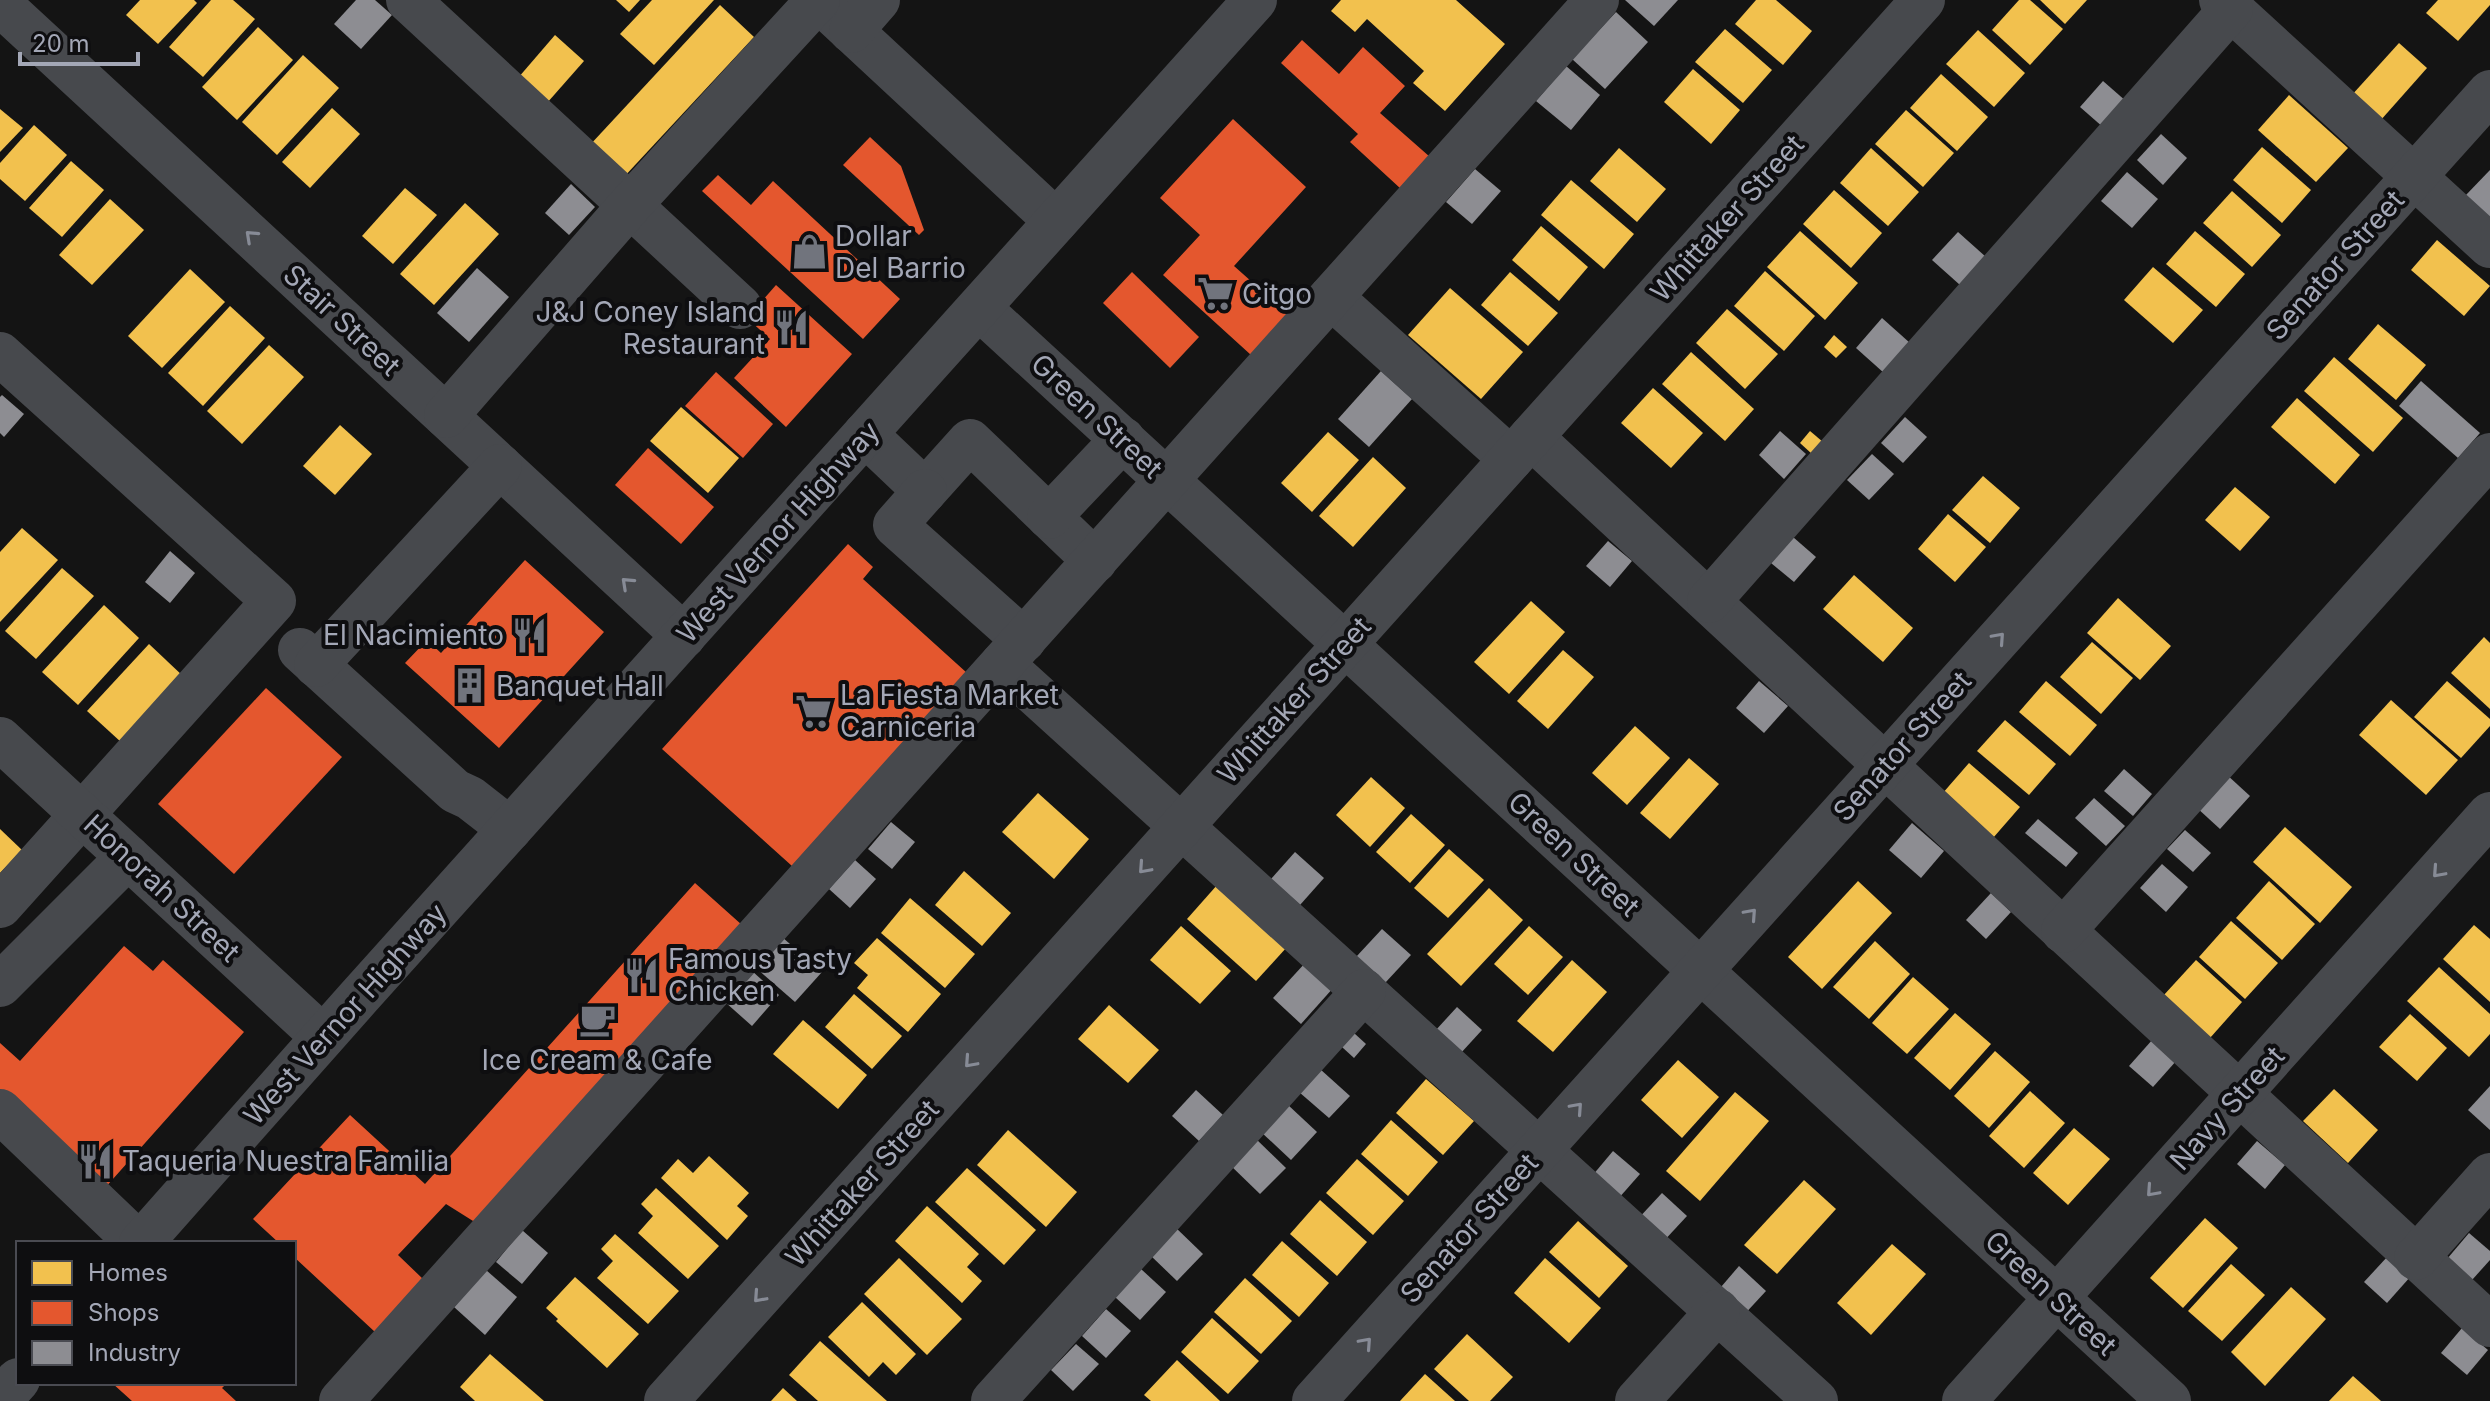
<svg xmlns="http://www.w3.org/2000/svg" width="2490" height="1401" viewBox="0 0 2490 1401" font-family="Inter,sans-serif">
<rect width="100%" height="100%" fill="#141414"/>
<g fill="#f2c14e">
<polygon points="140,0 194,0 197,3 158,44 126,15"/>
<polygon points="211,0 233,0 255,19 203,77 169,47"/>
<polygon points="616,0 640,0 629,12"/>
<polygon points="652,0 714,0 654,65 620,34"/>
<polygon points="1341,0 1456,0 1505,44 1445,111 1413,83 1424,71 1367,19 1355,32 1331,11"/>
<polygon points="1756,0 1776,0 1812,31 1783,65 1735,24"/>
<polygon points="2019,0 2030,0 2063,29 2030,65 1992,30"/>
<polygon points="2040,0 2087,0 2065,24"/>
<polygon points="2438,0 2490,0 2490,5 2458,41 2426,13"/>
<polygon points="720,5 754,37 623,178 589,146"/>
<polygon points="258,27 293,60 237,120 202,87"/>
<polygon points="1725,29 1772,70 1743,103 1695,62"/>
<polygon points="1978,30 2025,73 1994,107 1946,64"/>
<polygon points="555,35 584,61 547,103 518,78"/>
<polygon points="2399,43 2427,68 2380,121 2351,96"/>
<polygon points="303,55 339,88 277,155 242,122"/>
<polygon points="1693,69 1740,110 1711,144 1664,102"/>
<polygon points="1941,74 1988,117 1957,151 1910,108"/>
<polygon points="2289,95 2348,148 2316,182 2258,130"/>
<polygon points="332,108 360,134 310,188 282,162"/>
<polygon points="0,109 23,128 0,152"/>
<polygon points="1906,110 1954,153 1923,187 1875,144"/>
<polygon points="34,125 67,155 25,201 0,179 0,163"/>
<polygon points="2262,147 2311,190 2282,223 2233,180"/>
<polygon points="1619,148 1666,189 1637,222 1590,181"/>
<polygon points="1871,148 1919,192 1888,226 1840,183"/>
<polygon points="71,161 104,190 62,237 29,208"/>
<polygon points="1571,180 1634,234 1604,269 1541,215"/>
<polygon points="405,188 437,215 393,264 362,236"/>
<polygon points="1834,190 1882,233 1851,268 1803,224"/>
<polygon points="2232,191 2281,235 2252,267 2203,223"/>
<polygon points="110,199 144,230 92,285 59,255"/>
<polygon points="465,203 499,234 434,305 400,274"/>
<polygon points="1541,226 1588,267 1559,301 1512,260"/>
<polygon points="1800,231 1858,283 1825,320 1767,267"/>
<polygon points="2195,231 2245,274 2216,307 2166,264"/>
<polygon points="2437,240 2490,286 2464,316 2411,270"/>
<polygon points="2153,267 2203,310 2173,343 2124,300"/>
<polygon points="190,269 225,302 162,368 128,336"/>
<polygon points="1765,271 1815,316 1784,351 1734,306"/>
<polygon points="1510,272 1558,313 1528,346 1481,305"/>
<polygon points="1450,288 1523,352 1481,399 1408,335"/>
<polygon points="230,306 265,338 203,406 168,373"/>
<polygon points="1727,309 1778,354 1745,389 1696,343"/>
<polygon points="2378,324 2426,365 2396,400 2348,359"/>
<polygon points="1834,335 1847,347 1836,358 1824,347"/>
<polygon points="269,345 304,377 242,444 207,411"/>
<polygon points="1691,352 1754,409 1725,441 1662,384"/>
<polygon points="2334,357 2403,418 2373,452 2304,391"/>
<polygon points="1653,388 1703,433 1671,468 1621,423"/>
<polygon points="2297,398 2360,455 2335,484 2271,427"/>
<polygon points="681,407 739,458 708,493 650,441"/>
<polygon points="340,425 372,454 335,495 303,466"/>
<polygon points="1810,431 1823,442 1812,454 1800,443"/>
<polygon points="1328,432 1359,460 1312,512 1281,483"/>
<polygon points="1373,457 1406,488 1353,547 1319,516"/>
<polygon points="1983,476 2020,508 1990,543 1952,510"/>
<polygon points="2235,487 2270,517 2240,551 2205,520"/>
<polygon points="1948,514 1986,547 1955,582 1918,549"/>
<polygon points="22,528 58,560 0,622 0,552"/>
<polygon points="62,568 94,596 36,659 5,631"/>
<polygon points="1854,575 1913,628 1883,662 1823,609"/>
<polygon points="2118,598 2171,646 2140,680 2087,633"/>
<polygon points="1531,601 1565,632 1509,694 1474,662"/>
<polygon points="104,605 139,638 78,705 42,672"/>
<polygon points="2484,637 2490,643 2490,709 2451,673"/>
<polygon points="2092,642 2133,678 2101,714 2060,677"/>
<polygon points="149,644 184,677 122,743 87,711"/>
<polygon points="1563,650 1594,677 1548,729 1517,701"/>
<polygon points="2046,681 2097,725 2070,756 2019,712"/>
<polygon points="2447,681 2490,719 2490,726 2461,758 2414,717"/>
<polygon points="2391,700 2458,760 2426,795 2359,735"/>
<polygon points="2005,720 2056,764 2029,795 1977,751"/>
<polygon points="1635,726 1670,758 1627,805 1592,773"/>
<polygon points="1689,758 1719,784 1670,839 1640,813"/>
<polygon points="1969,763 2020,807 1993,838 1942,794"/>
<polygon points="1371,777 1405,808 1370,847 1336,815"/>
<polygon points="1038,793 1089,839 1054,879 1002,832"/>
<polygon points="1411,814 1445,845 1410,883 1376,852"/>
<polygon points="2285,827 2352,887 2320,923 2253,862"/>
<polygon points="0,829 22,850 0,873"/>
<polygon points="1449,849 1484,880 1448,918 1414,888"/>
<polygon points="964,871 1011,913 982,946 935,905"/>
<polygon points="1858,881 1892,913 1822,989 1788,957"/>
<polygon points="2269,881 2315,924 2282,960 2236,918"/>
<polygon points="1218,884 1287,947 1256,981 1187,919"/>
<polygon points="1489,888 1523,920 1461,986 1427,954"/>
<polygon points="910,898 975,954 945,988 881,933"/>
<polygon points="2231,921 2278,963 2245,999 2199,957"/>
<polygon points="2474,925 2490,939 2490,1002 2443,959"/>
<polygon points="1181,926 1231,971 1200,1004 1150,960"/>
<polygon points="1529,926 1563,957 1528,995 1494,964"/>
<polygon points="877,938 941,994 908,1032 857,988 868,975 854,963"/>
<polygon points="1875,941 1910,974 1869,1019 1833,987"/>
<polygon points="1572,960 1607,992 1553,1052 1517,1021"/>
<polygon points="2196,960 2242,1002 2210,1038 2163,996"/>
<polygon points="2439,967 2490,1014 2490,1034 2469,1057 2407,1001"/>
<polygon points="1913,977 1949,1009 1907,1054 1872,1023"/>
<polygon points="854,994 902,1036 872,1069 825,1027"/>
<polygon points="1109,1005 1159,1050 1128,1083 1078,1039"/>
<polygon points="1955,1013 1991,1044 1950,1090 1914,1058"/>
<polygon points="2410,1014 2447,1048 2417,1081 2379,1047"/>
<polygon points="803,1020 867,1075 838,1109 773,1054"/>
<polygon points="1995,1051 2030,1082 1989,1128 1954,1096"/>
<polygon points="1678,1060 1719,1097 1682,1138 1641,1100"/>
<polygon points="1426,1079 1474,1121 1443,1155 1396,1113"/>
<polygon points="2334,1089 2378,1130 2348,1163 2303,1121"/>
<polygon points="2030,1091 2065,1123 2024,1168 1989,1136"/>
<polygon points="1735,1092 1769,1121 1700,1201 1666,1171"/>
<polygon points="1391,1120 1438,1162 1408,1196 1361,1154"/>
<polygon points="2074,1128 2110,1159 2068,1205 2033,1173"/>
<polygon points="1008,1130 1077,1192 1046,1227 977,1165"/>
<polygon points="709,1156 749,1193 737,1206 748,1216 727,1240 661,1178 678,1159 693,1173"/>
<polygon points="1357,1159 1404,1201 1373,1235 1326,1193"/>
<polygon points="967,1168 1036,1230 1004,1265 935,1202"/>
<polygon points="1804,1180 1836,1209 1777,1274 1744,1245"/>
<polygon points="656,1188 719,1246 688,1279 638,1233 653,1216 641,1204"/>
<polygon points="1320,1200 1367,1242 1337,1276 1290,1234"/>
<polygon points="927,1206 979,1254 967,1267 982,1281 962,1303 895,1241"/>
<polygon points="2205,1218 2238,1248 2183,1308 2150,1278"/>
<polygon points="1578,1221 1628,1266 1599,1298 1549,1252"/>
<polygon points="615,1234 679,1291 648,1324 597,1278 613,1261 601,1249"/>
<polygon points="1282,1241 1329,1283 1299,1317 1252,1275"/>
<polygon points="1892,1244 1926,1274 1871,1335 1837,1303"/>
<polygon points="899,1258 962,1319 927,1355 864,1294"/>
<polygon points="1545,1258 1601,1308 1569,1343 1514,1293"/>
<polygon points="2231,1264 2265,1295 2222,1341 2188,1311"/>
<polygon points="575,1277 639,1334 607,1368 556,1321 558,1319 546,1308"/>
<polygon points="1245,1278 1292,1321 1261,1354 1214,1312"/>
<polygon points="2291,1287 2326,1319 2265,1386 2231,1352"/>
<polygon points="862,1302 916,1354 896,1375 883,1362 869,1377 828,1337"/>
<polygon points="1212,1318 1259,1361 1228,1394 1181,1352"/>
<polygon points="1467,1334 1513,1377 1490,1401 1469,1401 1434,1369"/>
<polygon points="820,1341 887,1401 818,1401 789,1375"/>
<polygon points="490,1354 544,1401 475,1401 460,1387"/>
<polygon points="1177,1360 1220,1401 1151,1401 1144,1395"/>
<polygon points="1425,1374 1455,1401 1400,1401"/>
<polygon points="2353,1376 2381,1401 2329,1401"/>
<polygon points="783,1388 797,1401 771,1401"/>
</g>
<g fill="#e4572e">
<polygon points="1302,40 1339,74 1363,47 1405,86 1380,113 1430,157 1401,189 1350,142 1358,134 1281,63"/>
<polygon points="1233,119 1306,187 1234,266 1288,314 1251,355 1163,275 1200,235 1160,198"/>
<polygon points="870,137 901,166 924,230 919,235 843,165"/>
<polygon points="718,175 751,205 773,181 900,299 863,339 702,191"/>
<polygon points="1132,272 1199,337 1170,368 1103,303"/>
<polygon points="776,285 852,354 786,427 734,378 770,339 747,318"/>
<polygon points="716,372 773,424 743,458 685,406"/>
<polygon points="648,448 714,507 681,544 615,485"/>
<polygon points="848,544 873,567 863,579 967,673 792,866 662,749"/>
<polygon points="525,560 604,632 499,748 405,663 427,640 441,653"/>
<polygon points="266,688 342,757 234,874 158,804"/>
<polygon points="695,883 742,925 481,1226 446,1204 398,1255 423,1279 375,1332 294,1257 294,1243 279,1243 253,1219 350,1115 425,1184"/>
<polygon points="124,946 153,971 163,960 244,1032 104,1189 0,1097 0,1043 20,1061"/>
<polygon points="112,1383 227,1383 222,1388 236,1401 132,1401"/>
</g>
<g fill="#8d8d92">
<polygon points="356,0 375,0 392,15 361,49 334,24"/>
<polygon points="1625,0 1678,0 1654,26"/>
<polygon points="1616,12 1648,42 1605,89 1572,59"/>
<polygon points="1566,66 1600,95 1571,130 1536,101"/>
<polygon points="2103,81 2127,102 2104,128 2080,107"/>
<polygon points="2161,134 2187,158 2163,185 2137,160"/>
<polygon points="1475,169 1501,191 1472,224 1446,202"/>
<polygon points="2490,170 2490,220 2465,196"/>
<polygon points="2127,172 2158,199 2132,228 2101,201"/>
<polygon points="571,184 595,207 569,235 545,213"/>
<polygon points="1958,232 1986,257 1960,285 1932,260"/>
<polygon points="477,268 509,297 469,342 437,313"/>
<polygon points="1882,318 1910,343 1884,373 1856,348"/>
<polygon points="1381,371 1412,399 1369,447 1338,419"/>
<polygon points="2421,381 2480,433 2458,458 2399,406"/>
<polygon points="2,395 24,414 4,437 0,433 0,397"/>
<polygon points="1905,417 1927,437 1903,463 1881,443"/>
<polygon points="1780,431 1806,454 1784,479 1759,455"/>
<polygon points="1872,454 1894,474 1869,500 1847,480"/>
<polygon points="1793,537 1816,557 1794,582 1771,563"/>
<polygon points="1608,541 1632,561 1610,587 1586,566"/>
<polygon points="170,551 195,573 170,603 145,582"/>
<polygon points="1759,681 1788,706 1764,733 1736,708"/>
<polygon points="2124,769 2152,794 2133,816 2104,791"/>
<polygon points="2226,774 2250,796 2220,829 2196,807"/>
<polygon points="2094,798 2125,826 2106,846 2075,818"/>
<polygon points="2038,819 2078,853 2066,867 2025,833"/>
<polygon points="891,822 915,842 892,869 868,849"/>
<polygon points="1912,823 1944,851 1921,878 1889,850"/>
<polygon points="2185,830 2211,853 2193,872 2167,849"/>
<polygon points="1295,852 1324,878 1300,905 1271,879"/>
<polygon points="855,860 876,879 850,908 829,889"/>
<polygon points="2162,864 2188,887 2166,912 2140,888"/>
<polygon points="1991,893 2011,912 1986,939 1966,920"/>
<polygon points="1382,929 1411,955 1385,983 1356,957"/>
<polygon points="782,937 822,972 795,1002 755,967"/>
<polygon points="1306,962 1334,987 1301,1024 1273,998"/>
<polygon points="752,971 779,995 752,1026 725,1002"/>
<polygon points="1457,1007 1482,1030 1460,1054 1435,1031"/>
<polygon points="1354,1033 1366,1044 1354,1058 1342,1047"/>
<polygon points="2153,1039 2177,1060 2153,1087 2129,1066"/>
<polygon points="1320,1069 1350,1096 1329,1118 1299,1092"/>
<polygon points="2490,1086 2490,1130 2468,1110"/>
<polygon points="1196,1090 1223,1115 1199,1141 1172,1116"/>
<polygon points="1287,1104 1317,1132 1291,1160 1260,1131"/>
<polygon points="1254,1137 1286,1168 1260,1194 1228,1163"/>
<polygon points="2257,1141 2285,1165 2265,1189 2237,1164"/>
<polygon points="1613,1151 1640,1174 1618,1199 1592,1176"/>
<polygon points="1662,1193 1687,1216 1661,1244 1636,1221"/>
<polygon points="1174,1226 1203,1254 1177,1281 1149,1254"/>
<polygon points="522,1230 548,1253 522,1284 496,1262"/>
<polygon points="2469,1233 2490,1251 2490,1260 2472,1280 2447,1259"/>
<polygon points="2388,1256 2411,1276 2387,1303 2364,1282"/>
<polygon points="1739,1266 1766,1291 1741,1318 1715,1294"/>
<polygon points="1141,1269 1166,1292 1140,1320 1115,1297"/>
<polygon points="486,1270 517,1297 485,1335 454,1307"/>
<polygon points="1106,1309 1131,1331 1106,1358 1082,1336"/>
<polygon points="2462,1328 2488,1350 2467,1375 2441,1353"/>
<polygon points="1076,1344 1099,1364 1073,1391 1051,1370"/>
</g>
<g fill="none" stroke-linecap="round" stroke-linejoin="round">
<g stroke="#47494d" stroke-width="44">
<polyline points="408,0 740,307"/>
<polyline points="818,0 1056,221"/>
<polyline points="2221,0 2490,246"/>
<polyline points="0,4 684,636"/>
<polyline points="851,31 878,0"/>
<polyline points="1331,297 1511,459"/>
<polyline points="979,308 2169,1401"/>
<polyline points="0,354 274,601 0,906"/>
<polyline points="446,416 630,205 818,0"/>
<polyline points="865,434 925,491 970,441 1095,561"/>
<path d="M1531,437C1851,732 2169,1031 2490,1325"/>
<polyline points="925,491 895,525 1024,640"/>
<polyline points="1049,517 1123,439"/>
<polyline points="1709,601 2231,9"/>
<polyline points="300,650 455,791 470,798 510,829"/>
<polyline points="1002,664 1816,1401"/>
<polyline points="316,665 500,466"/>
<polyline points="0,739 323,1037"/>
<polyline points="2063,931 2490,455"/>
<polyline points="0,985 128,857"/>
<polyline points="0,1111 138,1243"/>
<polyline points="141,1243 358,998 1255,0"/>
<polyline points="2416,1258 2490,1175"/>
<polyline points="0,1400 18,1380"/>
<polyline points="341,1401 1597,0"/>
<polyline points="666,1401 1923,0"/>
<polyline points="993,1401 1364,991"/>
<polyline points="1314,1401 2490,92"/>
<polyline points="1637,1401 1718,1311"/>
<polyline points="1964,1401 2490,814"/>
</g>
</g>
<defs><path id="oneway-chevron" d="M-2-3.5L2.5 0L-2 3.5" fill="none" stroke-width="1.6" stroke-linecap="round" stroke-linejoin="round" transform="scale(2)"/></defs>
<g stroke="#878b96">
<use href="#oneway-chevron" transform="translate(251 236) rotate(-137)"/>
<use href="#oneway-chevron" transform="translate(627 583) rotate(-137)"/>
<use href="#oneway-chevron" transform="translate(1999 638) rotate(-48)"/>
<use href="#oneway-chevron" transform="translate(1144 868) rotate(132)"/>
<use href="#oneway-chevron" transform="translate(2438 872) rotate(132)"/>
<use href="#oneway-chevron" transform="translate(1751 914) rotate(-48)"/>
<use href="#oneway-chevron" transform="translate(970 1062) rotate(132)"/>
<use href="#oneway-chevron" transform="translate(1577 1108) rotate(-48)"/>
<use href="#oneway-chevron" transform="translate(2152 1191) rotate(132)"/>
<use href="#oneway-chevron" transform="translate(759 1297) rotate(132)"/>
<use href="#oneway-chevron" transform="translate(1366 1343) rotate(-48)"/>
</g>
<defs>
<symbol id="shop-bare" viewBox="-9 -9 18 18"><path d="M-5-2.5h2.3a2.7 3.5 0 0 1 5.4 0H5L5.5 6h-11ZM-1.5-2.5h3a1.5 2.3 0 0 0-3 0Z" fill="#71747d" stroke="#0e0e10" stroke-width="2.5" paint-order="stroke"/></symbol>
<symbol id="supermarket-bare" viewBox="-9 -9 18 18"><path d="M-6-5.5h2.5l.6 2H6L4.5 2H-2.5L-4.4-4H-6ZM-1.5 3.2a1.3 1.3 0 1 0 .1 0ZM3 3.2a1.3 1.3 0 1 0 .1 0Z" fill="#71747d" stroke="#0e0e10" stroke-width="2.5" paint-order="stroke"/></symbol>
<symbol id="restaurant-bare" viewBox="-9 -9 18 18"><path d="M-5-6h1v4h1v-4h1v4h1v-4h1v5L-1.5 .5V6h-2V.5L-5-1ZM5-6V6H3V1.5H1.5Q1.5-4 5-6Z" fill="#71747d" stroke="#0e0e10" stroke-width="2.5" paint-order="stroke"/></symbol>
<symbol id="building-bare" viewBox="-9 -9 18 18"><path d="M-4-6H4V6H1V3H-1V6H-4ZM-2.5-4.3h1.7v1.8h-1.7ZM.8-4.3h1.7v1.8H.8ZM-2.5-1h1.7V.8h-1.7ZM.8-1h1.7V.8H.8Z" fill="#71747d" stroke="#0e0e10" stroke-width="2.5" paint-order="stroke"/></symbol>
<symbol id="cafe-bare" viewBox="-9 -9 18 18"><path d="M-5.5-4.5H6V0H3Q3 3.5 0 3.5H-2.5Q-5.5 3.5-5.5 0ZM3-3.2v2h1.7v-2ZM-6 4.5H4V6H-6Z" fill="#71747d" stroke="#0e0e10" stroke-width="2.5" paint-order="stroke"/></symbol>
</defs>
<g fill-rule="evenodd">
<use href="#shop-bare" x="784" y="226" width="51" height="51"/>
<use href="#supermarket-bare" x="1190" y="268" width="51" height="51"/>
<use href="#restaurant-bare" x="766" y="302" width="51" height="51"/>
<use href="#restaurant-bare" x="504" y="610" width="51" height="51"/>
<use href="#building-bare" x="444" y="660" width="51" height="51"/>
<use href="#supermarket-bare" x="788" y="686" width="51" height="51"/>
<use href="#restaurant-bare" x="616" y="950" width="51" height="51"/>
<use href="#cafe-bare" x="572" y="994" width="51" height="51"/>
<use href="#restaurant-bare" x="70" y="1136" width="51" height="51"/>
</g>
<g text-anchor="middle" dominant-baseline="central" stroke-width="8" stroke-linejoin="round" paint-order="stroke">
<g font-size="28" fill="#a3a7b6" stroke="#0e0e10">
<text transform="translate(1727 218) rotate(-48)">Whittaker Street</text>
<text transform="translate(2335 265) rotate(-48)">Senator Street</text>
<text transform="translate(342 320) rotate(43)">Stair Street</text>
<text transform="translate(1097 416) rotate(43)">Green Street</text>
<text transform="translate(778 532) rotate(-48)">West Vernor Highway</text>
<text transform="translate(1294 700) rotate(-48)">Whittaker Street</text>
<text transform="translate(1902 746) rotate(-48)">Senator Street</text>
<text transform="translate(1574 854) rotate(43)">Green Street</text>
<text transform="translate(162 888) rotate(43)">Honorah Street</text>
<text transform="translate(345 1014) rotate(-48)">West Vernor Highway</text>
<text transform="translate(2227 1108) rotate(-48)">Navy Street</text>
<text transform="translate(862 1183) rotate(-48)">Whittaker Street</text>
<text transform="translate(1469 1228) rotate(-48)">Senator Street</text>
<text transform="translate(2051 1293) rotate(43)">Green Street</text>
</g>
<g font-size="28" fill="#a3a7b6" stroke="#0e0e10" text-anchor="start">
<text x="835" y="236">Dollar<tspan x="835" dy="32">Del Barrio</tspan></text>
<text x="1242" y="294">Citgo</text>
<text x="765" y="312" text-anchor="end">J&amp;J Coney Island<tspan x="765" dy="32">Restaurant</tspan></text>
<text x="504" y="635" text-anchor="end">El Nacimiento</text>
<text x="496" y="686">Banquet Hall</text>
<text x="840" y="695">La Fiesta Market<tspan x="840" dy="32">Carniceria</tspan></text>
<text x="668" y="959">Famous Tasty<tspan x="668" dy="32">Chicken</tspan></text>
<text x="597" y="1060" text-anchor="middle">Ice Cream &amp; Cafe</text>
<text x="122" y="1161">Taqueria Nuestra Familia</text>
</g>
</g>
<rect x="16" y="1241" width="280" height="144" fill="#0e0e10" stroke="#4a4b52" stroke-width="2"/>
<rect x="32" y="1261" width="40" height="24" fill="#f2c14e" stroke="#4a4b52" stroke-width="2"/>
<text x="88" y="1281" font-size="24" fill="#a3a7b6">Homes</text>
<rect x="32" y="1301" width="40" height="24" fill="#e4572e" stroke="#4a4b52" stroke-width="2"/>
<text x="88" y="1321" font-size="24" fill="#a3a7b6">Shops</text>
<rect x="32" y="1341" width="40" height="24" fill="#8d8d92" stroke="#4a4b52" stroke-width="2"/>
<text x="88" y="1361" font-size="24" fill="#a3a7b6">Industry</text>
<path d="M20 52v12h118v-12" fill="none" stroke="#a3a7b6" stroke-width="4"/>
<text x="32" y="52" font-size="24" fill="#a3a7b6" stroke="#0e0e10" stroke-width="6" paint-order="stroke">20 m</text>
</svg>
